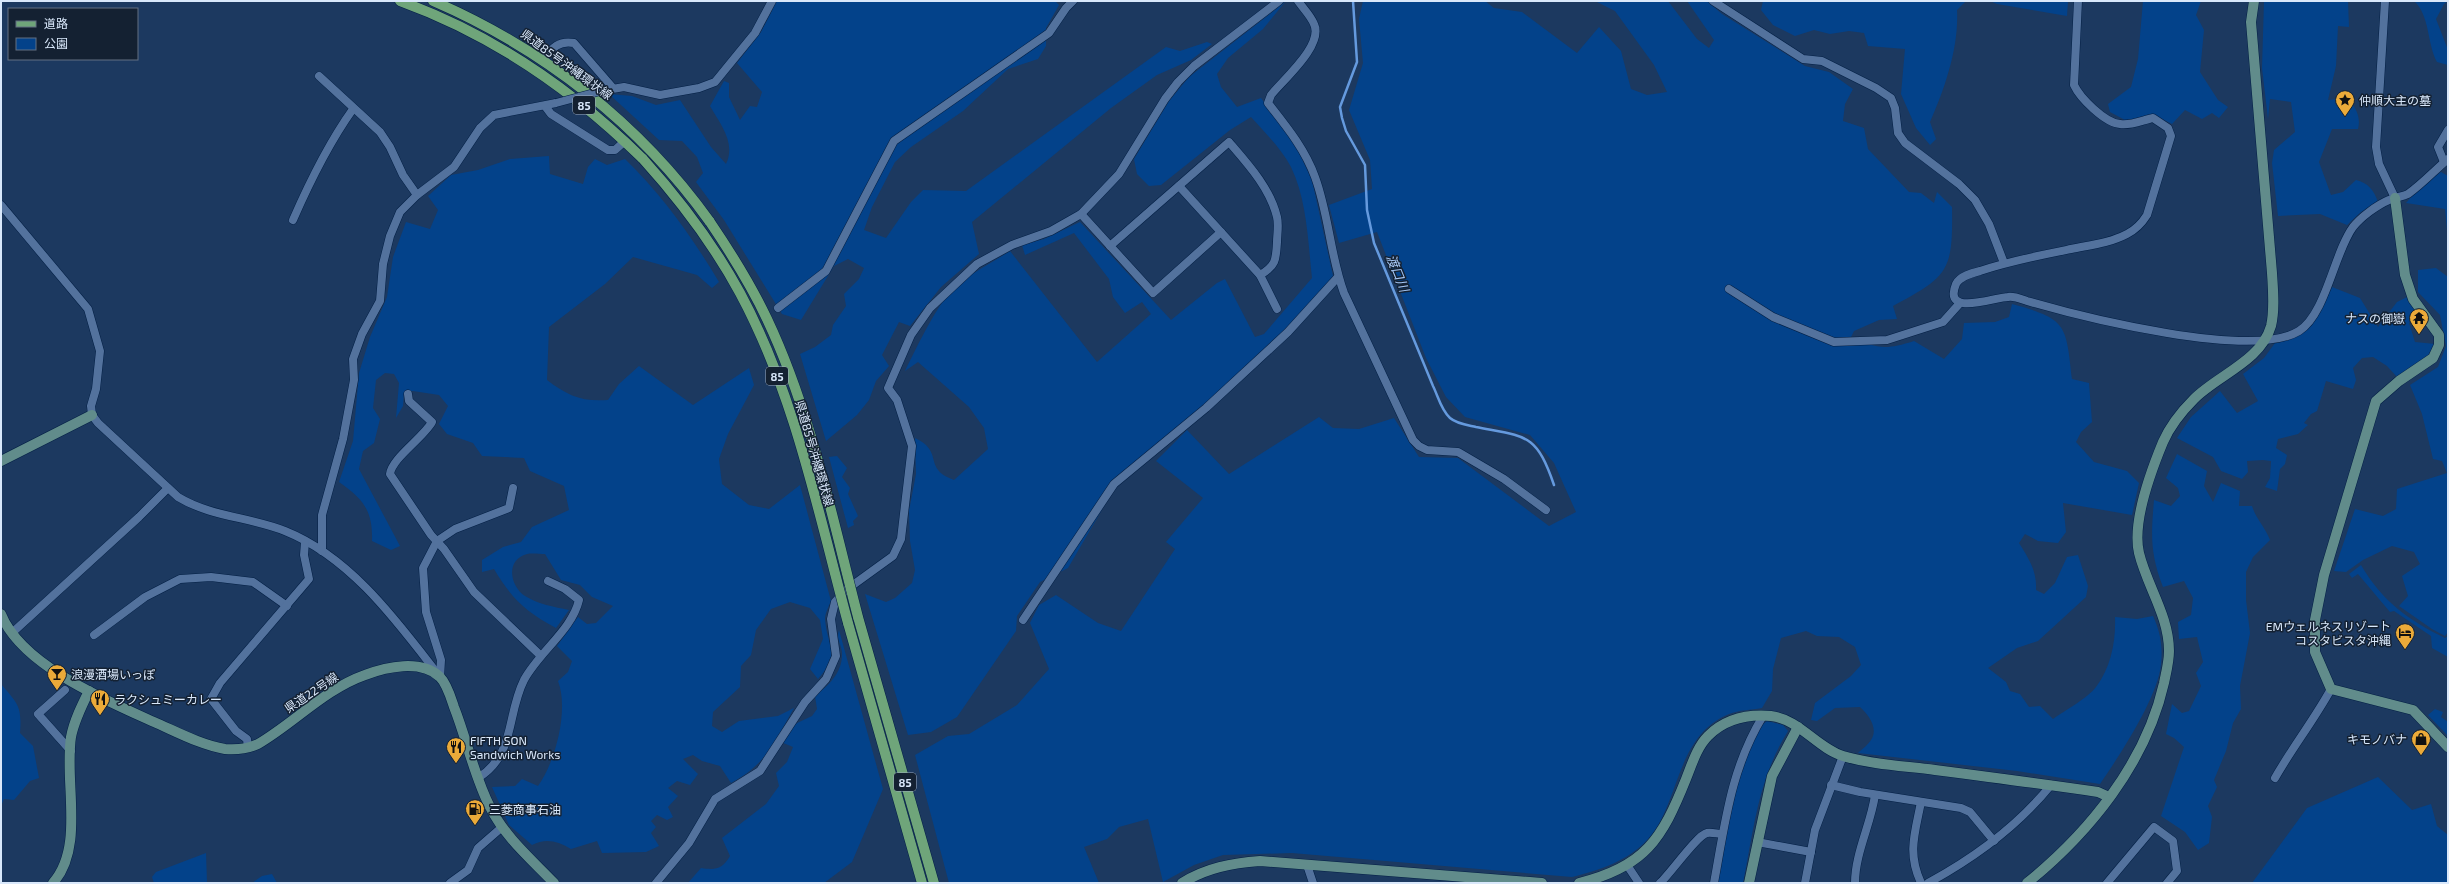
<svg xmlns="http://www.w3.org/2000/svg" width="2449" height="884" viewBox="0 0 2449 884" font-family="'Exo 2','Noto Sans JP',sans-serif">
<rect width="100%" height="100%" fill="#1c3960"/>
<g fill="#03428a">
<path d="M777,1H1055L1059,5L1046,28V46L1038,59L1008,69L963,111L911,147L895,162L872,207L864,230L886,238L911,202L923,190L966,191L1166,47L1180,51L1207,42L1212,44L1191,60L1157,75L1111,108L972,222L979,254L941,287L910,326L899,322L882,355L889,366L876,381L869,400L857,415L826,441L800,354L815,347L831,335L833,325L846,306L844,294L859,279L864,268L848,259L834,266L801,320L782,314L724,220L696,182L703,173L697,157L682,141L659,140L609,94L632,96L656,105L680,100L711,147L726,164C736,143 721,125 710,106L724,81L729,83V97L740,120L750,106L757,107L762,92L737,63L761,32Z"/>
<path d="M1363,1H1485L1494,8L1522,12L1577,53L1599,27L1621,51L1631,89L1647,95L1667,92L1654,65L1615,11L1595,1H1668L1697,39L1709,48L1714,40L1687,1H1707L1722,14L1805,66L1829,72L1853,89L1845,104L1843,121L1864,128L1868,149L1909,192L1921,193L1934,203L1937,192L1952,207C1953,271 1949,276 1893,306L1897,319L1879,320L1854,331L1851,337C1877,349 1886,350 1914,341L1944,359L1962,339L1964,323L1995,322L2009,317L2012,304C2067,319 2066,324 2072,379L2089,383L2092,422L2081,432L2076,442L2094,462L2127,471L2139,483L2132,515L2063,503L2066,532L2058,543L2038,541L2025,534L2019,543C2029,559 2037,571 2036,590L2044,594L2055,583L2067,557L2078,555L2088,586L2086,597L2038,641L2017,648L1988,668L2006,682L2010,691L2020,694L2029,707L2040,706L2053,719C2064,711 2088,698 2096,687C2111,667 2116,641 2115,617L2137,619L2153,616C2160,631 2163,646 2161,664C2158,697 2120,755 2100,784L2017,771L1858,753C1862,749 1868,745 1871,740C1879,728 1868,714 1860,707L1835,708L1817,721L1811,720L1815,703L1851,676L1861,665L1855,647L1839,637L1817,636L1806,631L1781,638L1773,669L1772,691L1762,708C1751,710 1739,710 1729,714C1692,729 1683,765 1670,799C1665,812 1658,829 1648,839C1628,861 1600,870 1572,877L1292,853L1223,855L1194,865L1163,882L1148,819L1119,827L1107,839L1084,847L1099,883H949L915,755L948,736L969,734L1017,705L1049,669L1030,623L1039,605L1056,595L1098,623L1121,631L1175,549L1166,542L1203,498L1156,461L1187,430L1229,474L1319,417L1333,428L1359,429L1394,418L1419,457L1458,458L1549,526L1576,512L1554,463L1530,435L1465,417L1446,397L1426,358L1377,232L1339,243L1329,205L1372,189L1370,160L1349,110L1363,63L1359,19Z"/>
<path d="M1763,1H1966L1957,10C1959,47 1945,88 1930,122L1936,139L1930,145L1916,128L1901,94L1905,49L1868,46L1864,33L1849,31L1830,34L1814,30L1795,36L1773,25L1761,10Z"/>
<polygon points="1990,1 2068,1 2067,16 1997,4"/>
<polygon points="2143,1 2201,1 2196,15 2204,30 2200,72 2218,100 2228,107 2219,118 2212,113 2202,119 2185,110 2172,124 2156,116 2125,120 2110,112 2108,104 2131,87 2138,59"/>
<path d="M2264,1H2348L2349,27L2338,26L2336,66L2328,100L2348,98C2356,108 2361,117 2358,129H2332L2319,162L2331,195L2343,192L2356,180C2368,183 2374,190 2378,202L2361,212L2347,225L2320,214L2278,216L2272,163L2274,150L2295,132L2291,102L2270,99L2268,119L2262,68Z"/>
<path d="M2414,1H2448L2444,4L2436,19L2448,50V65L2437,62C2427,44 2430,15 2414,1Z"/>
<path d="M1285,2L1263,29L1228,58L1217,74L1221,87L1237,107L1261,98L1295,144L1312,180L1333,276L1289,328L1199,409L1124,472L1068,568L1040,582L1017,616L1016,631L957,717L931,732L908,735L865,594L886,602L895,598L912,583L915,570L910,541L909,511L916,474L915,438C919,440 923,442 926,445C939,458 927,470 954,480L988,449L984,428L969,407L918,362L905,371C917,347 938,301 958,284C974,272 993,262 1010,251L1097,362L1151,314L1142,302L1125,313L1113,297L1109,279L1074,233L1025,255L1022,245L1044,239L1080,222L1171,320L1217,283L1225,279L1255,337L1264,334L1312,278C1308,242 1307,200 1291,167C1281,148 1265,133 1251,117L1230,130L1161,185L1149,186L1137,174L1134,159L1169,101L1189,77Z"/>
<path d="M549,156L550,174L583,184L588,167L595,159L607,165L625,159C663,196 692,237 719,282L712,288L697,275L633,257L605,284L549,327L547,380C568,396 582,402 608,400L619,384L639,366L693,405L749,368L754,385L728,434L719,459L722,484L749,505L769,509L800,485L831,601C829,606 825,613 825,619C827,648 842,652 818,679L810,669L823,639L820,620L810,608L790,602L771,609L756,630L751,655L741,666L740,687L713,712L712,726L722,732L739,721L778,716L794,708C775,741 767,764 731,783L720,766L702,761L693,755L683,759L698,774L690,785L677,781L668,788L678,796L668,807L673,817L667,820L657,815L651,821L656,827L651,833L659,846L646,852L602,853L597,841L571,849C557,841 546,838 532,845L509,825L492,787L515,786L522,779L538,786C556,761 569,709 558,681L568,672L572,661L557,646L578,617L587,624L596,623L613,606L592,597L580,585L561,580L545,554C540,554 532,553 527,554C505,560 510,586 525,596C538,604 554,607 569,610L556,628C525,611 512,599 494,569L482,572V560L503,547L521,542L532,527L569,510L564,486L530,471L524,458L482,456L473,443L447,434L439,424L448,406L439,395L413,391L404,392L403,406L396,418L399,383L394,374L385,373L376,380L373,408L380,419L374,443L363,451L359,469L400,546L391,550L372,541C373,510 363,499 339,482L353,441L359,373L370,337L387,297L393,257L406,222L430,229L438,210L428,196L451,175L478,170L510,159Z"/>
<polygon points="2441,172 2448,176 2448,240 2445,209 2406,203 2421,186"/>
<polygon points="2436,268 2448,277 2448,632 2445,636 2432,629 2399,606 2408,596 2402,576 2420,564 2414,552 2392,546 2363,560 2346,572 2334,571 2355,509 2383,516 2396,509 2397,489 2447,473 2442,461 2433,459 2422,414 2410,385 2438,367 2446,346 2440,315 2418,292 2418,270"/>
<polygon points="2332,287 2360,298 2378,327 2397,302 2407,297 2420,314 2409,323 2415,342 2435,344 2432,353 2397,377 2387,366 2373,357 2362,358 2353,368 2356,380 2353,389 2326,381 2317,411 2311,414 2304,423 2308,425 2298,434 2278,439 2276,448 2287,455 2285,464 2280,469 2277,491 2265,487 2270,478 2271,461 2263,460 2247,461 2248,472 2242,479 2221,471 2213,457 2177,438 2191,417 2220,391 2237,413 2258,401 2243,374 2264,358 2275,343 2302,332 2318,316"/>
<path d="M2177,454L2207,471L2204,486L2213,502L2221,483L2240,491L2239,506H2252C2256,519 2265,527 2270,540L2253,557L2246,572V600L2250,633L2240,686L2241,709L2233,723L2226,751L2214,780L2217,787L2208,806L2212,817L2209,843L2198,850L2185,832L2161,816L2184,747L2174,738L2166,734L2172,704L2182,713L2189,711L2201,686L2196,673L2203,662L2197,637L2179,639L2178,622L2191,615L2193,598L2184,581L2163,587C2150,553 2151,536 2154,500L2171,506L2180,496L2178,488L2166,478Z"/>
<polygon points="837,456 847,468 842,477 850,488 848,494 858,516 853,521 854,525 848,528 829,457"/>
<path d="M2361,565C2382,601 2408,620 2445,638L2448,636V657L2432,648L2431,636L2394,611L2390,612L2358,574L2352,578L2349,574Z"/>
<path d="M839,630L883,789L852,862L824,883H688L701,868C715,870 722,870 730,856L722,838L766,804L779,786L776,773L787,762L793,747L781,742L795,724L812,716L817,709L815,696C829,685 843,673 842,652C841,644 836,639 839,630Z"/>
<path d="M1,684C18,704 22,706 20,733L33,746L39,778L30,781L14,800L4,799L1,806Z"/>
<polygon points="2435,709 2443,712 2441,717 2448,722 2448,736 2428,715"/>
<path d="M1767,721L1783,725L1788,731C1758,779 1754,828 1743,883H1718C1725,849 1740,739 1767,721Z"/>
<polygon points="2378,777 2412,810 2431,804 2437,826 2448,835 2448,883 2252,883 2307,808"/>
<polygon points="206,853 207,883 154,883 152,877 156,872"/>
<polygon points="272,874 277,883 252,883 262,876"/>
</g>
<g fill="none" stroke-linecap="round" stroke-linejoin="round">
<path stroke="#659ade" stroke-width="2.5" d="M1353,1L1357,62L1340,107L1342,118L1346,131L1365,165L1367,210L1374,243L1433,386C1438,396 1441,410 1450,418C1457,424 1467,425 1476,427C1527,437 1536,433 1554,485"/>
<defs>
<g id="street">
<path d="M1298,1C1303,8 1311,16 1314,24C1324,45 1284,79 1271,95L1268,103C1286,126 1305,149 1315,177C1329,215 1330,255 1344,293L1413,440L1419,446L1427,450L1458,452L1504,479L1546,510"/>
<polyline points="1713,1 1803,59 1822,61 1876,88 1891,98 1895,108 1898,133 1905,143 1959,184 1975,200 1989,224 2004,263"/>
<path d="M2078,1L2074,85C2080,98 2105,123 2120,124C2130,126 2143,120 2153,118L2168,128L2171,136L2147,215C2142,223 2135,230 2127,234C2110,243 2090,245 2071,249C2041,255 2010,261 1980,271C1972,273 1960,276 1956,284C1942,318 1995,297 2008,297C2014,296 2021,299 2027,301C2082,317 2252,360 2299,331C2326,314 2334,253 2353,227C2361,217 2377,205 2389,200C2395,197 2402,197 2408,194C2422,184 2435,170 2448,159"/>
<polyline points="2385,1 2376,147 2379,164 2395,198"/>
<path d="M543,60C552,48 559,40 574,43L613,88"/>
<polyline points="319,76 380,132 390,147 403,175 417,195"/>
<polyline points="601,91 624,87 660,95 699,88 715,82 755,33 772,1"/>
<polyline points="545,106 551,114 608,150 615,150 625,141"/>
<polyline points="2444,162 2438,147 2448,130"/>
<polyline points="1179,186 1260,275 1277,309"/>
<path d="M1,205L88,309L100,351L96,389L91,406L92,415L98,423L178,497C211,517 250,517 285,531C350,557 396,620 437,673"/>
<polyline points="1081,214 1153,293 1221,232"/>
<path d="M293,220C310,181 328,144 353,109"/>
<path d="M1110,246L1229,142C1248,164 1270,188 1277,217C1279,225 1277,235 1277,242C1276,260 1276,266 1260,275"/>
<polyline points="1729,289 1773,317 1834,342 1887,340 1943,322 1960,303"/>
<polyline points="778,308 826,271 894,141 1049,33 1066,8 1073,1"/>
<path d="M408,394L409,401L432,422C423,438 392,458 390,474L431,535L444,549L474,592L540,655"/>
<polyline points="322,551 322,515 343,439 354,380 353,359 362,334 380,301 383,264 390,236 400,212 417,195 454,167 480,128 494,115 556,103"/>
<polyline points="1023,620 1114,484 1206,408 1288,332 1338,277"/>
<polyline points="13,632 139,517 168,488"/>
<polyline points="94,635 145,597 180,579 211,577 253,582 287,606"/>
<polyline points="440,677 441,660 426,612 423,568 437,541 455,529 509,508 513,488"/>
<polyline points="65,690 38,714 71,751"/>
<polyline points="248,748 247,739 236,731 211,699 220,683 309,579 304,555 305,542"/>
<path d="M478,778C516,754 506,716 524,680C539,652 572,630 579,600L565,589L548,581"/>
<path d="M2275,778C2292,748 2314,720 2331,689"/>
<polyline points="1831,785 1860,792 1961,808 1970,812 1994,841"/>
<polyline points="1757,842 1811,852"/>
<polyline points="1307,865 1313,883"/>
<polyline points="1627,865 1639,883"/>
<polyline points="450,883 468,870 478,848 501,828"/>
<polyline points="656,883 689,843 715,799 760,771 805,702 826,679 836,656 831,619 835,602 846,590 893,556 901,539 912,446 897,400 888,388 911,335 930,308 977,264 1012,245 1051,231 1081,214 1119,174 1165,99 1178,82 1194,66 1279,1"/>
<path d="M1660,883C1671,873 1697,835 1707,833C1711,832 1718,834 1722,834"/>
<path d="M1714,883C1725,823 1731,768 1763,716"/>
<polyline points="1805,883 1815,830 1843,756"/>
<path d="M1855,883C1855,853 1871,824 1875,795"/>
<path d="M1921,883C1907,853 1915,833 1921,802"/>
<path d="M1928,883C1976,857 2017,827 2051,785"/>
<polyline points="2107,883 2154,827 2173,841 2177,871 2167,883"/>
</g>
<g id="secondary">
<polyline points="2395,198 2405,275 2413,299 2439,335 2439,345 2433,358 2399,381 2376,401 2324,575 2315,620 2315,652 2331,689 2413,710 2448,747"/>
<polyline points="1,461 92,415"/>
<path d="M1,614C21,665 107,701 154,722C177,732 201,745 225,749C237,750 247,749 258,744C294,723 325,689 365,675C386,667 421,659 440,677C447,684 451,698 454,707C467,740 474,776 490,807C505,837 531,859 554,883"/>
<path d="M53,883C85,847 64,782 71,737C74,721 82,705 89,691"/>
<path d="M1182,883C1206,868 1232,863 1260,861L1542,883"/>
<path d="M1579,883C1645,867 1662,839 1686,779C1692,764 1697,747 1708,736C1725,719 1748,714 1771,716C1799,719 1817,748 1843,756C1873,765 1905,766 1935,770C1989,777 2043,784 2098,792L2109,797"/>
<polyline points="1749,883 1772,776 1798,727"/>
<path d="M2027,883C2089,833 2146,763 2164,683C2166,673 2169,662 2169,651C2169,616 2147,586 2139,553C2132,523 2151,471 2163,442C2170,426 2182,411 2194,399C2218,375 2261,361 2271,326C2275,309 2273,290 2272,273L2251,22L2254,1"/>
</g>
<g id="primary">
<path d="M400,1C494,35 572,89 643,159"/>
<path d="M433,1C544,49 640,124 710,222"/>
<polyline points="858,617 934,883"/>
<polyline points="848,623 922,883"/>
</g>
</defs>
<use href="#street" stroke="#031f44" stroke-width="9"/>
<use href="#secondary" stroke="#031f44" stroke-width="11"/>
<use href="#primary" stroke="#031f44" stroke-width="11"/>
<use href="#street" stroke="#53729d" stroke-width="8"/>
<use href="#secondary" stroke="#618c8b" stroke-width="10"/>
<use href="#primary" stroke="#6fa57a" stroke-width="10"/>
<defs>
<polyline id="street-bridge" points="556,103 601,91"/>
<g id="primary-bridge">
<path d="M643,159C680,200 714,245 740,293C795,395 818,512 848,623"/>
<path d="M710,222C731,253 751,285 767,319C811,412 832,517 858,617"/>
</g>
</defs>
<use href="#street-bridge" stroke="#031f44" stroke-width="9" stroke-linecap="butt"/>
<use href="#primary-bridge" stroke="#031f44" stroke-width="11" stroke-linecap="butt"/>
<use href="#street-bridge" stroke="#53729d" stroke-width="8"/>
<use href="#primary-bridge" stroke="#6fa57a" stroke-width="10"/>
</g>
<defs>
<symbol id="sight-pin" viewBox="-11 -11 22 30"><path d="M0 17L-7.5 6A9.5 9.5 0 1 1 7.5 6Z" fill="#ebaa39" stroke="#142132"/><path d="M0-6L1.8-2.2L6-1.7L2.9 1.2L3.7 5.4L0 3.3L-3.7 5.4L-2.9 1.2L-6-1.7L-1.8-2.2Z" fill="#111"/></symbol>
<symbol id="temple-pin" viewBox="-11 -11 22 30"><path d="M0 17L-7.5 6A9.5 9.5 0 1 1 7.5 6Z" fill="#ebaa39" stroke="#142132"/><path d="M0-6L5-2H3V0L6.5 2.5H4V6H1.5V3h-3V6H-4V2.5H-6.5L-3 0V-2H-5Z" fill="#111"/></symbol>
<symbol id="hotel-pin" viewBox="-11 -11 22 30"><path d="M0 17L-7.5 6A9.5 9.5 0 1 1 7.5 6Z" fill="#ebaa39" stroke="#142132"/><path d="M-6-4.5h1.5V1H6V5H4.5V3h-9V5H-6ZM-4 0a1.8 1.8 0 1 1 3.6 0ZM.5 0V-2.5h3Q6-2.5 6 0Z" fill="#111"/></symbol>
<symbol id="bar-pin" viewBox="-11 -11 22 30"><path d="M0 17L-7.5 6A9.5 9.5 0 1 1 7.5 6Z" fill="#ebaa39" stroke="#142132"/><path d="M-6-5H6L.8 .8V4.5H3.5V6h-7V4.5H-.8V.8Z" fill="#111"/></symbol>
<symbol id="restaurant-pin" viewBox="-11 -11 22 30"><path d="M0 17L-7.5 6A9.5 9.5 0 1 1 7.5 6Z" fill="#ebaa39" stroke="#142132"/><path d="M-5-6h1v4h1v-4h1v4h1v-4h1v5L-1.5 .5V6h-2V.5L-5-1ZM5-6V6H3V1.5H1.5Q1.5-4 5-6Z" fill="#111"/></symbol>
<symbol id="shop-pin" viewBox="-11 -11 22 30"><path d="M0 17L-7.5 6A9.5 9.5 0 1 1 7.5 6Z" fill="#ebaa39" stroke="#142132"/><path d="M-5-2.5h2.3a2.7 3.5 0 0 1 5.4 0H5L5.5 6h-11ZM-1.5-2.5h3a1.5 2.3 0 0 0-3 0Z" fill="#111"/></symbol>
<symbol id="fuel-pin" viewBox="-11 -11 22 30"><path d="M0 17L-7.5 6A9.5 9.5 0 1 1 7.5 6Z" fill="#ebaa39" stroke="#142132"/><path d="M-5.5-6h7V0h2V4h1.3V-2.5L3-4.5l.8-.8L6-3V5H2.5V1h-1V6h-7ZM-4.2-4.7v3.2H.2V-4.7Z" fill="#111"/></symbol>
</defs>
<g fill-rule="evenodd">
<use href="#sight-pin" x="2334" y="89" width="22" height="30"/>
<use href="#temple-pin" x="2408" y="307" width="22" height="30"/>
<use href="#hotel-pin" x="2394" y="622" width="22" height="30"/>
<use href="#bar-pin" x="46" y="663" width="22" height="30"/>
<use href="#restaurant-pin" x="89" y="688" width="22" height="30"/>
<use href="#shop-pin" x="2410" y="728" width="22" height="30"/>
<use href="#restaurant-pin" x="445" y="736" width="22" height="30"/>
<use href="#fuel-pin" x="464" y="798" width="22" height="30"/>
</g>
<g text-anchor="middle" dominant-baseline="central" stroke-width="3" stroke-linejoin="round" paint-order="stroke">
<g fill="#142132" stroke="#9eacbf" stroke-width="1">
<rect x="573" y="96" width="22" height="18" rx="3"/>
<rect x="766" y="367" width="22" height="18" rx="3"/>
<rect x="894" y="773" width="22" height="18" rx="3"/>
</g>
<g font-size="11" font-weight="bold" fill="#d9e8fb">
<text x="584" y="105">85</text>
<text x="777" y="376">85</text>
<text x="905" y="782">85</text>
</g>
<g font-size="12" fill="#d9e8fb" stroke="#142132">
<text transform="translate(567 64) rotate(36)">県道85号沖縄環状線</text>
<text transform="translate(815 453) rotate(74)">県道85号沖縄環状線</text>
<text transform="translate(311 692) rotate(-34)">県道22号線</text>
</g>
<g font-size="12" fill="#d9e8fb" stroke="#142132" text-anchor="start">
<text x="2359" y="100">仲順大主の墓</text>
<text x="2405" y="318" text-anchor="end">ナスの御嶽</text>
<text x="2391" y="626" text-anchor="end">EMウェルネスリゾート<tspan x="2391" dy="14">コスタビスタ沖縄</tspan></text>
<text x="71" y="674">浪漫酒場いっぽ</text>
<text x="114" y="699">ラクシュミーカレー</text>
<text x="2407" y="739" text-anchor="end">キモノバナ</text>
<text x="470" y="740">FIFTH SON<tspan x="470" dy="14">Sandwich Works</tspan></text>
<text x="489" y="809">三菱商事石油</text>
</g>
<g font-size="13" font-style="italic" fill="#a5c6f4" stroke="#142132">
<text transform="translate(1398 273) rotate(68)">渡口川</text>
</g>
</g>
<rect width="2449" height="884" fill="none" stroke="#d9e8fb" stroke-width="4"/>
<rect x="8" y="8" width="130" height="52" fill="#142132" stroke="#637182"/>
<rect x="16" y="21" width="20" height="6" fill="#6fa57a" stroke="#637182"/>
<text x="44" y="28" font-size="12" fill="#d9e8fb">道路</text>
<rect x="16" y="38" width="20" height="12" fill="#03428a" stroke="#637182"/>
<text x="44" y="48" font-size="12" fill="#d9e8fb">公園</text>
</svg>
